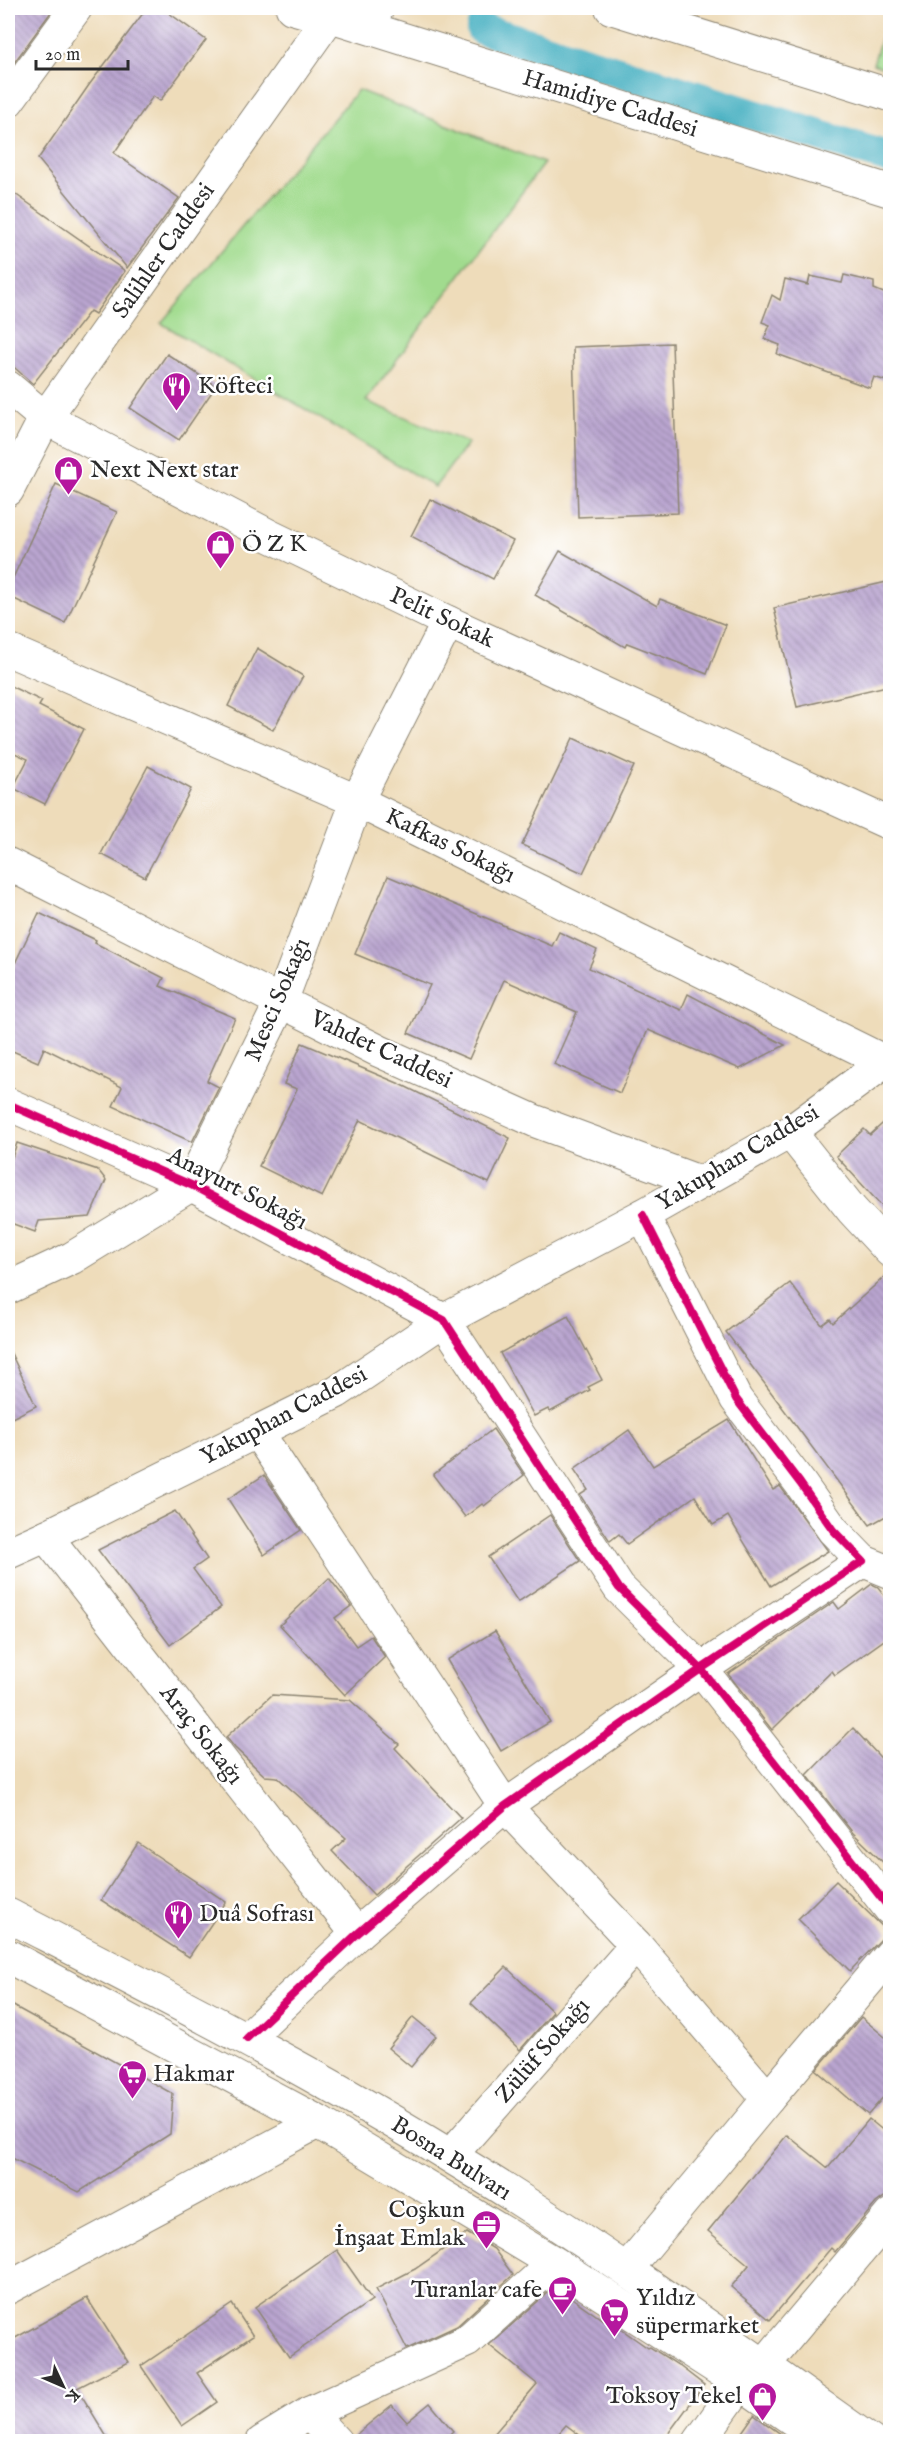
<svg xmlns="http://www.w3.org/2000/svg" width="898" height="2449" viewBox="0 0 898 2449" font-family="'IM FELL English',serif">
<defs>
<pattern id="building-back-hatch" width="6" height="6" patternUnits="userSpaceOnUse" patternTransform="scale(1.5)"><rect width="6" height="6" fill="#baa5d0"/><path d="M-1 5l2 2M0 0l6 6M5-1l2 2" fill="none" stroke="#9787a9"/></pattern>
</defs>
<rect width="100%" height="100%" fill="#fff"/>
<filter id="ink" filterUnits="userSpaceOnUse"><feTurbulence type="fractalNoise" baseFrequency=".0167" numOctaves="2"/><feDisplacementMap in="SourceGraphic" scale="12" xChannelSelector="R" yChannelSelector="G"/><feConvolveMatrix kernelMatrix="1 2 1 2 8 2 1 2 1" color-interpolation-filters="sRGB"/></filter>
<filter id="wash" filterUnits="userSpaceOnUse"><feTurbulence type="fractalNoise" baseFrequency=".008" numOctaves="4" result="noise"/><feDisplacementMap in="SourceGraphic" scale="24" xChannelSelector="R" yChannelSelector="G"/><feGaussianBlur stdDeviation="1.35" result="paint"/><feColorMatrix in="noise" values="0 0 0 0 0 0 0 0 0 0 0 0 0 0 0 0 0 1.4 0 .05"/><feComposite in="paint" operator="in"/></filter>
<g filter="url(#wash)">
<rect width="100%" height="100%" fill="#eedcba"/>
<g fill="#a1db8e" stroke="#66835c" stroke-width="1.5">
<polygon points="890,9 890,70 873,64"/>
<polygon points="358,90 544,163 366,401 468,443 435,487 161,323"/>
</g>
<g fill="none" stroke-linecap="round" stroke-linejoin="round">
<polyline stroke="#42aec0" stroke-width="32" points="482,29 890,158"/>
</g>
<g id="blocks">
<g fill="url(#building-back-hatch)">
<polygon points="8,8 54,8 8,71"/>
<polygon points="147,8 162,8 206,40 160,101 153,96 114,153 179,198 127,268 38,159 89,85"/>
<polygon points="8,189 125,271 95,314 90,311 33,384 8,362"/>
<polygon points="844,275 874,282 874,289 891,296 891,365 888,364 886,381 874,377 870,388 777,354 780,345 764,339 770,325 762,322 772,295 780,300 785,279 808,285 810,276 842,283"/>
<polygon points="672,343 678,513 578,517 573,347"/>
<polygon points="167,354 216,386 179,440 130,408"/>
<polygon points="56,484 117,512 65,623 8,596 8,589"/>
<polygon points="430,499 513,541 493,579 411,536"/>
<polygon points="560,551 657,606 660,599 726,625 707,674 627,643 625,647 535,595"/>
<polygon points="891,581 891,685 797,707 774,608"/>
<polygon points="257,648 303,676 273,730 228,706"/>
<polygon points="8,685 42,701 39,706 84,729 45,804 13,788 28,759 8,750"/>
<polygon points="573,738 634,766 583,873 522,845"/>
<polygon points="148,766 191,789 145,877 101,854"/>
<polygon points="388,876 552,946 559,932 597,950 589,968 681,1010 688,994 785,1045 740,1069 648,1030 620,1093 554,1064 577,1012 504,980 469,1059 408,1033 430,985 355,954"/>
<polygon points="39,913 96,940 95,943 164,978 160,986 235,1018 207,1081 219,1087 192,1142 113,1106 122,1087 44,1048 38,1062 8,1049 8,978"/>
<polygon points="302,1043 400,1084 510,1138 489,1183 360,1120 322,1197 259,1166 297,1089 284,1084"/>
<polygon points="891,1116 891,1216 836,1156 864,1129 870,1135"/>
<polygon points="17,1143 98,1170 106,1180 90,1217 39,1221 35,1232 8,1222 8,1169"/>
<polygon points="891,1271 891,1513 870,1525 726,1332 790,1283 822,1325 830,1319 833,1323"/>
<polygon points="568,1316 602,1380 588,1387 590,1390 550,1412 548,1409 534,1416 500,1353"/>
<polygon points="8,1347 36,1406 8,1420"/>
<polygon points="729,1420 773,1490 780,1486 828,1551 771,1586 728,1516 713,1525 695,1496 627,1544 619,1534 610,1541 580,1495 588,1490 574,1469 629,1430 653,1466"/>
<polygon points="493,1429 524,1475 484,1506 482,1504 465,1517 433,1475"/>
<polygon points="264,1475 301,1530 264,1555 228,1499"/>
<polygon points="175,1511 207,1559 193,1569 221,1607 170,1645 98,1550"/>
<polygon points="550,1515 580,1561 518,1602 488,1557"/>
<polygon points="329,1578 351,1606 335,1618 356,1646 371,1636 385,1657 345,1695 280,1625"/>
<polygon points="872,1584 878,1587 891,1604 891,1635 835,1675 832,1671 772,1730 728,1674 834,1602 839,1609"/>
<polygon points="495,1631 550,1722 501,1751 447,1660"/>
<polygon points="272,1695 350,1700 399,1744 395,1748 461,1818 374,1895 332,1851 346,1838 277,1777 265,1776 235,1748 226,1737"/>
<polygon points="853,1728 891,1769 891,1870 853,1833 807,1775"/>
<polygon points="138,1843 226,1902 189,1957 101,1900"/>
<polygon points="836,1881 888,1932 850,1971 798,1919"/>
<polygon points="506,1967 553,2012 520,2050 471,2003"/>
<polygon points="8,2003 173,2094 170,2134 79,2192 8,2156"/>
<polygon points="413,2017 436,2036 411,2067 388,2048"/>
<polygon points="861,2017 891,2042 891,2088 868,2115 816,2070"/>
<polygon points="869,2119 891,2137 891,2192 876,2203 835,2252 831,2248 770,2320 731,2287 749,2265 708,2231 787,2135 828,2168"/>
<polygon points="467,2233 494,2249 513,2275 457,2326 407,2349 376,2289 415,2269"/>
<polygon points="337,2250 372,2300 289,2357 255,2307"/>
<polygon points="555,2286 603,2320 605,2318 648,2348 650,2347 678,2365 704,2385 662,2442 589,2442 566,2425 551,2442 487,2442 537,2384 489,2345"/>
<polygon points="87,2298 128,2362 77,2388 110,2442 8,2442 8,2342"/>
<polygon points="232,2304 253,2336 197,2373 217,2402 182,2426 141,2366"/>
<polygon points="430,2403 453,2431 441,2442 353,2442 353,2437 392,2405 407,2422"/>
<polygon points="754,2415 792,2442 735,2442"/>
</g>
</g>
</g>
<g filter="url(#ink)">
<use href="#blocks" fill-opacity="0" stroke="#8c8472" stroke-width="1.5"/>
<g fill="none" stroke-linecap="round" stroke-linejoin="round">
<defs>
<g id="minor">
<path d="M292,8C320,17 350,19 378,8"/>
<polyline points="611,8 890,95"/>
<polyline points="330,16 890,191"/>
<polyline points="8,101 76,8"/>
<polyline points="8,387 45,418 270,536 448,622 890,824"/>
<polyline points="8,490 45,418 330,16"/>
<polyline points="8,650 357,801 884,1061"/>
<polyline points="8,864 379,1051 535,1121 700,1182"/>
<polyline points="8,1104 191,1185 444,1320 619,1588 701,1669 890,1909"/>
<polyline points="790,1132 852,1210 890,1251"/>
<polyline points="8,1288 72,1258 191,1185 281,1002 357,801 448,622"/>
<polyline points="258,1433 505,1806 636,1945 768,2099 626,2270"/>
<polyline points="46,1536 357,1934"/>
<polyline points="8,1553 46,1536 337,1392 444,1320 643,1215 790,1132 890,1058"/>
<polyline points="863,1561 890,1572"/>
<polyline points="247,2038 357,1934 505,1806 701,1669 863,1561 833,1530 800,1483 736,1399 643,1215"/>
<polyline points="768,2099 890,1955"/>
<polyline points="450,2156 636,1945"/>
<polyline points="8,2288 318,2122"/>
<polyline points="764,2365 890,2215"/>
<polyline points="309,2413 336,2442"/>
<polyline points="262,2442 309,2413 467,2341 554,2263"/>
<polyline points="699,2442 741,2383"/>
</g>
<g id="major">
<path d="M8,1915C157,1992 307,2068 450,2156C595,2244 733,2344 871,2442"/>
<polyline points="8,1956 318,2122 554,2263 741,2383 826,2442"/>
</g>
</defs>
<use href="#minor" stroke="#8c8472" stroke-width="34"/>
<use href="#major" stroke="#8c8472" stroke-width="35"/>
<use href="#minor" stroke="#fff" stroke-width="32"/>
<use href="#major" stroke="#fff" stroke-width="33"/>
<defs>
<g id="cycleway">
<polyline points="8,1104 191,1185 444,1320 619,1588 701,1669 890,1909"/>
<polyline points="247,2038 357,1934 505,1806 701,1669 863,1561 833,1530 800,1483 736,1399 643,1215"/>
</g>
</defs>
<use href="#cycleway" stroke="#fff" stroke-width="11"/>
<use href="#cycleway" stroke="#d6006c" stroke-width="8"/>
</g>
</g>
<defs>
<symbol id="restaurant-pin" viewBox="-11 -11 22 30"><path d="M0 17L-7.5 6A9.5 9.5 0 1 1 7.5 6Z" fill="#b5179e" stroke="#fff"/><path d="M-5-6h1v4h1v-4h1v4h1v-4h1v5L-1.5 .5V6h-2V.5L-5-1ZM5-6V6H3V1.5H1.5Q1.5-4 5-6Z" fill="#fff"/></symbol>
<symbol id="shop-pin" viewBox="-11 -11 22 30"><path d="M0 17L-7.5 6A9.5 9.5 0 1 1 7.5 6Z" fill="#b5179e" stroke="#fff"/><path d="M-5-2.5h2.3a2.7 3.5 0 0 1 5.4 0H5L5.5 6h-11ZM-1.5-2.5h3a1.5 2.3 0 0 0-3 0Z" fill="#fff"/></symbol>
<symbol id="supermarket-pin" viewBox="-11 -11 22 30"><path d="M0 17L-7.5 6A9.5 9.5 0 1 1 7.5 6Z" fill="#b5179e" stroke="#fff"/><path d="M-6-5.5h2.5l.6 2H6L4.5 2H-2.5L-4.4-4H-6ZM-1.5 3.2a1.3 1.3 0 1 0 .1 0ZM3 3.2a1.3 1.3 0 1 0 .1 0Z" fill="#fff"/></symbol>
<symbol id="office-pin" viewBox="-11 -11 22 30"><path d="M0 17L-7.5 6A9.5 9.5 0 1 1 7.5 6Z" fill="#b5179e" stroke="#fff"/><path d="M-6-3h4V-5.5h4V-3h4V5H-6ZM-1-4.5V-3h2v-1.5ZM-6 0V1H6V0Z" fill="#fff"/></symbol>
<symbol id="cafe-pin" viewBox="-11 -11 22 30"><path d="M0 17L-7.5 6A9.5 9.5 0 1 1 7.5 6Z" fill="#b5179e" stroke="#fff"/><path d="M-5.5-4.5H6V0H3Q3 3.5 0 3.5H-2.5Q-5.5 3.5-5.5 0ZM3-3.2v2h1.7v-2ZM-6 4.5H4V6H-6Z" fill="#fff"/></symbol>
</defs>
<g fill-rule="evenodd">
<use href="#restaurant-pin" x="160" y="370" width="33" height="45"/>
<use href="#shop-pin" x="52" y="454" width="33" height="45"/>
<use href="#shop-pin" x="204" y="528" width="33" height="45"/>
<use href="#restaurant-pin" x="162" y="1898" width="33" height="45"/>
<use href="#supermarket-pin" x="116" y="2058" width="33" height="45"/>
<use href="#office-pin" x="470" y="2208" width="33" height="45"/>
<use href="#cafe-pin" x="546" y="2274" width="33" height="45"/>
<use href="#supermarket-pin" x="598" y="2296" width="33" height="45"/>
<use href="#shop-pin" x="746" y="2380" width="33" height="45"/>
</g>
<g text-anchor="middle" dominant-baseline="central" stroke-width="5" stroke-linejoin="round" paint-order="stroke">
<g font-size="24" fill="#2b2b2b" stroke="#fff">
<text transform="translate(610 104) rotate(17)">Hamidiye Caddesi</text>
<text transform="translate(164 251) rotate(-55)">Salihler Caddesi</text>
<text transform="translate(442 618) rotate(25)">Pelit Sokak</text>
<text transform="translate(450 846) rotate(26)">Kafkas Sokağı</text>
<text transform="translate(278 1000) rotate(-67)">Mesci Sokağı</text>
<text transform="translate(381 1050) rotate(25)">Vahdet Caddesi</text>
<text transform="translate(738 1158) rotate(-31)">Yakuphan Caddesi</text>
<text transform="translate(237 1189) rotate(27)">Anayurt Sokağı</text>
<text transform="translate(284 1416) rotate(-28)">Yakuphan Caddesi</text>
<text transform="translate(201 1735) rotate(52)">Araç Sokağı</text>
<text transform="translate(543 2051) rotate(-49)">Zülüf Sokağı</text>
<text transform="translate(451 2159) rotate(32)">Bosna Bulvarı</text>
</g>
<g font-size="24" fill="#2b2b2b" stroke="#fff" text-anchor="start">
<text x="198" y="386">Köfteci</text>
<text x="90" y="470">Next Next star</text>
<text x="242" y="544">Ö Z K</text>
<text x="199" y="1914">Duâ Sofrası</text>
<text x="153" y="2074">Hakmar</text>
<text x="465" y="2210" text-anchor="end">Coşkun<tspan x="465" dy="28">İnşaat Emlak</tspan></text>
<text x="542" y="2290" text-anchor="end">Turanlar cafe</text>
<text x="636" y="2298">Yıldız<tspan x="636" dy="28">süpermarket</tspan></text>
<text x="742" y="2396" text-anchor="end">Toksoy Tekel</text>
</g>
</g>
<rect width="898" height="2449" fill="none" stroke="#fff" stroke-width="30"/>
<g transform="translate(63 2386) rotate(134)" stroke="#ffffff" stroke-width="4.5" paint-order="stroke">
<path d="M0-4.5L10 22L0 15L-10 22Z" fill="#2b2b2b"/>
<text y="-9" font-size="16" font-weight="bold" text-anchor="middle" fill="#2b2b2b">K</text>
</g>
<path d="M36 60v9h92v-9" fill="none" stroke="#2b2b2b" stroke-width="3"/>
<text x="45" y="60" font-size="18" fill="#2b2b2b" stroke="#ffffff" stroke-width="4.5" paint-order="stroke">20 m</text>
</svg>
